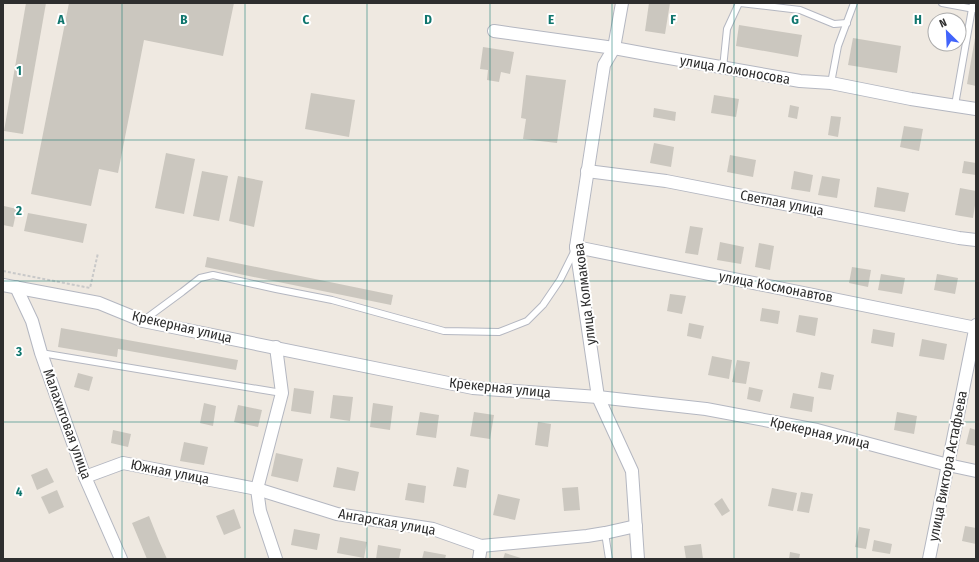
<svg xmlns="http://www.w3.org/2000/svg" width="979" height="562" viewBox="0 0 979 562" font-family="'Fira Sans Condensed',sans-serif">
<rect width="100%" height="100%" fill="#efe9e1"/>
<g fill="#cbc7bf">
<polygon points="26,3 46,3 23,134 4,131"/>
<polygon points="69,3 234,3 223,56 144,40 118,173 99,169 91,206 31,194"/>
<polygon points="649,3 670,3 665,34 645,31"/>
<polygon points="739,25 802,35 798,57 736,46"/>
<polygon points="853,38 901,46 897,73 848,65"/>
<polygon points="975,38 976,38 976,86 967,84"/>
<polygon points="483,47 514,52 510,74 501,72 499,82 487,80 488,70 480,69"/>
<polygon points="526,75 566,80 557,143 523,139 526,119 521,118"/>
<polygon points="311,93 355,100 349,137 305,129"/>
<polygon points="714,95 739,99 736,117 711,113"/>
<polygon points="790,105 799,107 797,119 788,117"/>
<polygon points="654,108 676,112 675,121 653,117"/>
<polygon points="831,116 841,117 838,137 828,135"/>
<polygon points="904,126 923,129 919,151 900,147"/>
<polygon points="654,143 674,147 671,167 650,163"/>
<polygon points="166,153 195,159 184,214 155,208"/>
<polygon points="730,155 756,160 753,177 727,172"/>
<polygon points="964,161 976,163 976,175 962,173"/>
<polygon points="202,171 228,176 219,221 193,216"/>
<polygon points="794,171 813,175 810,192 791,189"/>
<polygon points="238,176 263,181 254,227 229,221"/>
<polygon points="822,176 840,179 837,198 818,195"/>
<polygon points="877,187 909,193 905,212 874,207"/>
<polygon points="960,188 976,191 976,199 973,218 955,215"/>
<polygon points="4,206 17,209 13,227 3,225"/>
<polygon points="28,213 87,224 83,243 24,231"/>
<polygon points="690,226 703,228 698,255 685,253"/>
<polygon points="720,242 744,247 741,264 717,260"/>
<polygon points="759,243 774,246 770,270 755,267"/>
<polygon points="207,257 393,295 391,305 205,267"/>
<polygon points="852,267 871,270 868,287 849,283"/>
<polygon points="881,274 905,278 902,294 878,290"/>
<polygon points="937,274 958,278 955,294 934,290"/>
<polygon points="670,294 686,296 682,314 667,311"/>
<polygon points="762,308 780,311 778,324 760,321"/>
<polygon points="799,315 818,318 815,336 796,332"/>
<polygon points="689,323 704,326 701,339 687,336"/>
<polygon points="61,328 238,360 236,370 118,349 117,357 58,347"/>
<polygon points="873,329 895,333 893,347 871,343"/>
<polygon points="922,339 947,344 944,360 919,356"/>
<polygon points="712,356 732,360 729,379 708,375"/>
<polygon points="737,360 750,362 746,384 732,382"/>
<polygon points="821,372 834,375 831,390 818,388"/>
<polygon points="78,373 93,377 89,391 74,387"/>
<polygon points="749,387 763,390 760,402 747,399"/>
<polygon points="294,388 314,391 311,414 291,411"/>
<polygon points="793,393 814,397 812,412 790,408"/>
<polygon points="333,395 353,397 350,421 330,418"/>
<polygon points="204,403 216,406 213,426 200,423"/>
<polygon points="373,403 393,406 390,430 370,427"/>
<polygon points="238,405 262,410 258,427 234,422"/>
<polygon points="420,412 439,415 436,438 416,435"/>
<polygon points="474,412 494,415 490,439 470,436"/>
<polygon points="897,412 917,416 914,434 894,430"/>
<polygon points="538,422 551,424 548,447 535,445"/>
<polygon points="970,428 976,430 976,446 966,444"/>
<polygon points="113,430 131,434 128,447 111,443"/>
<polygon points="184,442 208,447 204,465 180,461"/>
<polygon points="276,453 303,459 298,482 271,476"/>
<polygon points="337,467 359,472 355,491 333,487"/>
<polygon points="457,467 469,470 466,488 453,486"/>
<polygon points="47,468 54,482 37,490 31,475"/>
<polygon points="408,483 426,486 424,503 405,500"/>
<polygon points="578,487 580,510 564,511 562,488"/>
<polygon points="772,488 797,493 793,511 768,506"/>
<polygon points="57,490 64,507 49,514 41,497"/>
<polygon points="801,492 813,494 809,513 797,511"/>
<polygon points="498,494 520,499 515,520 493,515"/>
<polygon points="722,498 730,511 722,516 714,504"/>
<polygon points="234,509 241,528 224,535 216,516"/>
<polygon points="149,516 159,541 167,559 147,559 132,523"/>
<polygon points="965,526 976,528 976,544 962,541"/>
<polygon points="859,527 870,529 866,549 855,547"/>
<polygon points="294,529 320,534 317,550 291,545"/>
<polygon points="340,537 367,542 364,558 337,553"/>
<polygon points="874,540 892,544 890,554 872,551"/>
<polygon points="701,544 703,559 686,559 684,546"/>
<polygon points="378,545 401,549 399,559 376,559"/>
<polygon points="424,551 446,555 445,559 422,559"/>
<polygon points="790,552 800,554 799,559 789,559"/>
<polygon points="505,553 524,559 503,559"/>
</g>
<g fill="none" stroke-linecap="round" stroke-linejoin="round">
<defs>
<g id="lane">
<polyline points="740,3 800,10 834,24 847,23"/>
<polyline points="942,3 974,9"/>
<polyline points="723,68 727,29 739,3"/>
<polyline points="831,83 838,46 854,3"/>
<polyline points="955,105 973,3"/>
<polyline points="144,320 182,292 200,278 213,275 276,289 332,300 444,331 499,332 527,321 543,305 560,280 575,250"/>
<polyline points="41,353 282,393"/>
<polyline points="605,533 609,559"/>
</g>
<g id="street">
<polyline points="622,3 614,48 604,65 576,247 598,397 632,471 638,559"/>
<polyline points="494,31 614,48 652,55 800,81 831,83 911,99 976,109"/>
<polyline points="587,171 666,181 959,238 976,240"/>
<polyline points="576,247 976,328"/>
<polyline points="3,285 99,303 143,321 473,388 598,397 706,409 817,430 948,465 976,471"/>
<polyline points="16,287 32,321 41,353 85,477 121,559"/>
<polyline points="276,347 282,393 257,489 260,511 276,559"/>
<polyline points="85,477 123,463 257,489 337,514 433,529 481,546 587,536 605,533 636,526"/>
<polyline points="479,559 481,546"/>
<polyline points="929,559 976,325"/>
</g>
</defs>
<use href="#lane" stroke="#b4b7c1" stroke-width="8"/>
<use href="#street" stroke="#b4b7c1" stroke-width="14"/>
<polyline stroke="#c9c9c9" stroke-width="2" stroke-dasharray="3 2" stroke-linecap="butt" points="3,271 90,288 98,253"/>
<use href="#lane" stroke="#fff" stroke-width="6"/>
<use href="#street" stroke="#fff" stroke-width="12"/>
</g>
<path fill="none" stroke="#0f766e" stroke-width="1" stroke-opacity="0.55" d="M122,3V559M245,3V559M367,3V559M490,3V559M612,3V559M734,3V559M857,3V559M3,140H976M3,281H976M3,422H976"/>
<g text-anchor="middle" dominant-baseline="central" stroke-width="4" stroke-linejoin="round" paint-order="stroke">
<g font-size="14" fill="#2e2e2e" stroke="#fff">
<text transform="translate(735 70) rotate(10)">улица Ломоносова</text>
<text transform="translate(782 203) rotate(11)">Светлая улица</text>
<text transform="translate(776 287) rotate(11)">улица Космонавтов</text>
<text transform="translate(585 294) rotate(-97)">улица Колмакова</text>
<text transform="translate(182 327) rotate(13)">Крекерная улица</text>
<text transform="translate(500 388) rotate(6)">Крекерная улица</text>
<text transform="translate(67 424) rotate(70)">Малахитовая улица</text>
<text transform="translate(820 433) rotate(13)">Крекерная улица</text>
<text transform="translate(948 466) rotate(-79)">улица Виктора Астафьева</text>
<text transform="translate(170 472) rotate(11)">Южная улица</text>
<text transform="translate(387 522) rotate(10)">Ангарская улица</text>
</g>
</g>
<g font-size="13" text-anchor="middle" font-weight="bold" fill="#0f766e" stroke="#fff" stroke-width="4" stroke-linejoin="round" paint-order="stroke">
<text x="61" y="24">A</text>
<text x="184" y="24">B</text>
<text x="306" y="24">C</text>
<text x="428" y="24">D</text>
<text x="551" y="24">E</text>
<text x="673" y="24">F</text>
<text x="795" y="24">G</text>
<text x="918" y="24">H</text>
<text x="19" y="75">1</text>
<text x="19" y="215">2</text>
<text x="19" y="356">3</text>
<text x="19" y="496">4</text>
</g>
<rect width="979" height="562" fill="none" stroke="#2e2e2e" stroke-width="8"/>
<g transform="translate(947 32) rotate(336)"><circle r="19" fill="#ffffff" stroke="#ababab"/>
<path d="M0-3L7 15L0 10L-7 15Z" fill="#4264fb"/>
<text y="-6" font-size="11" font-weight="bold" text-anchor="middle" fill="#2e2e2e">N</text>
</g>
</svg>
